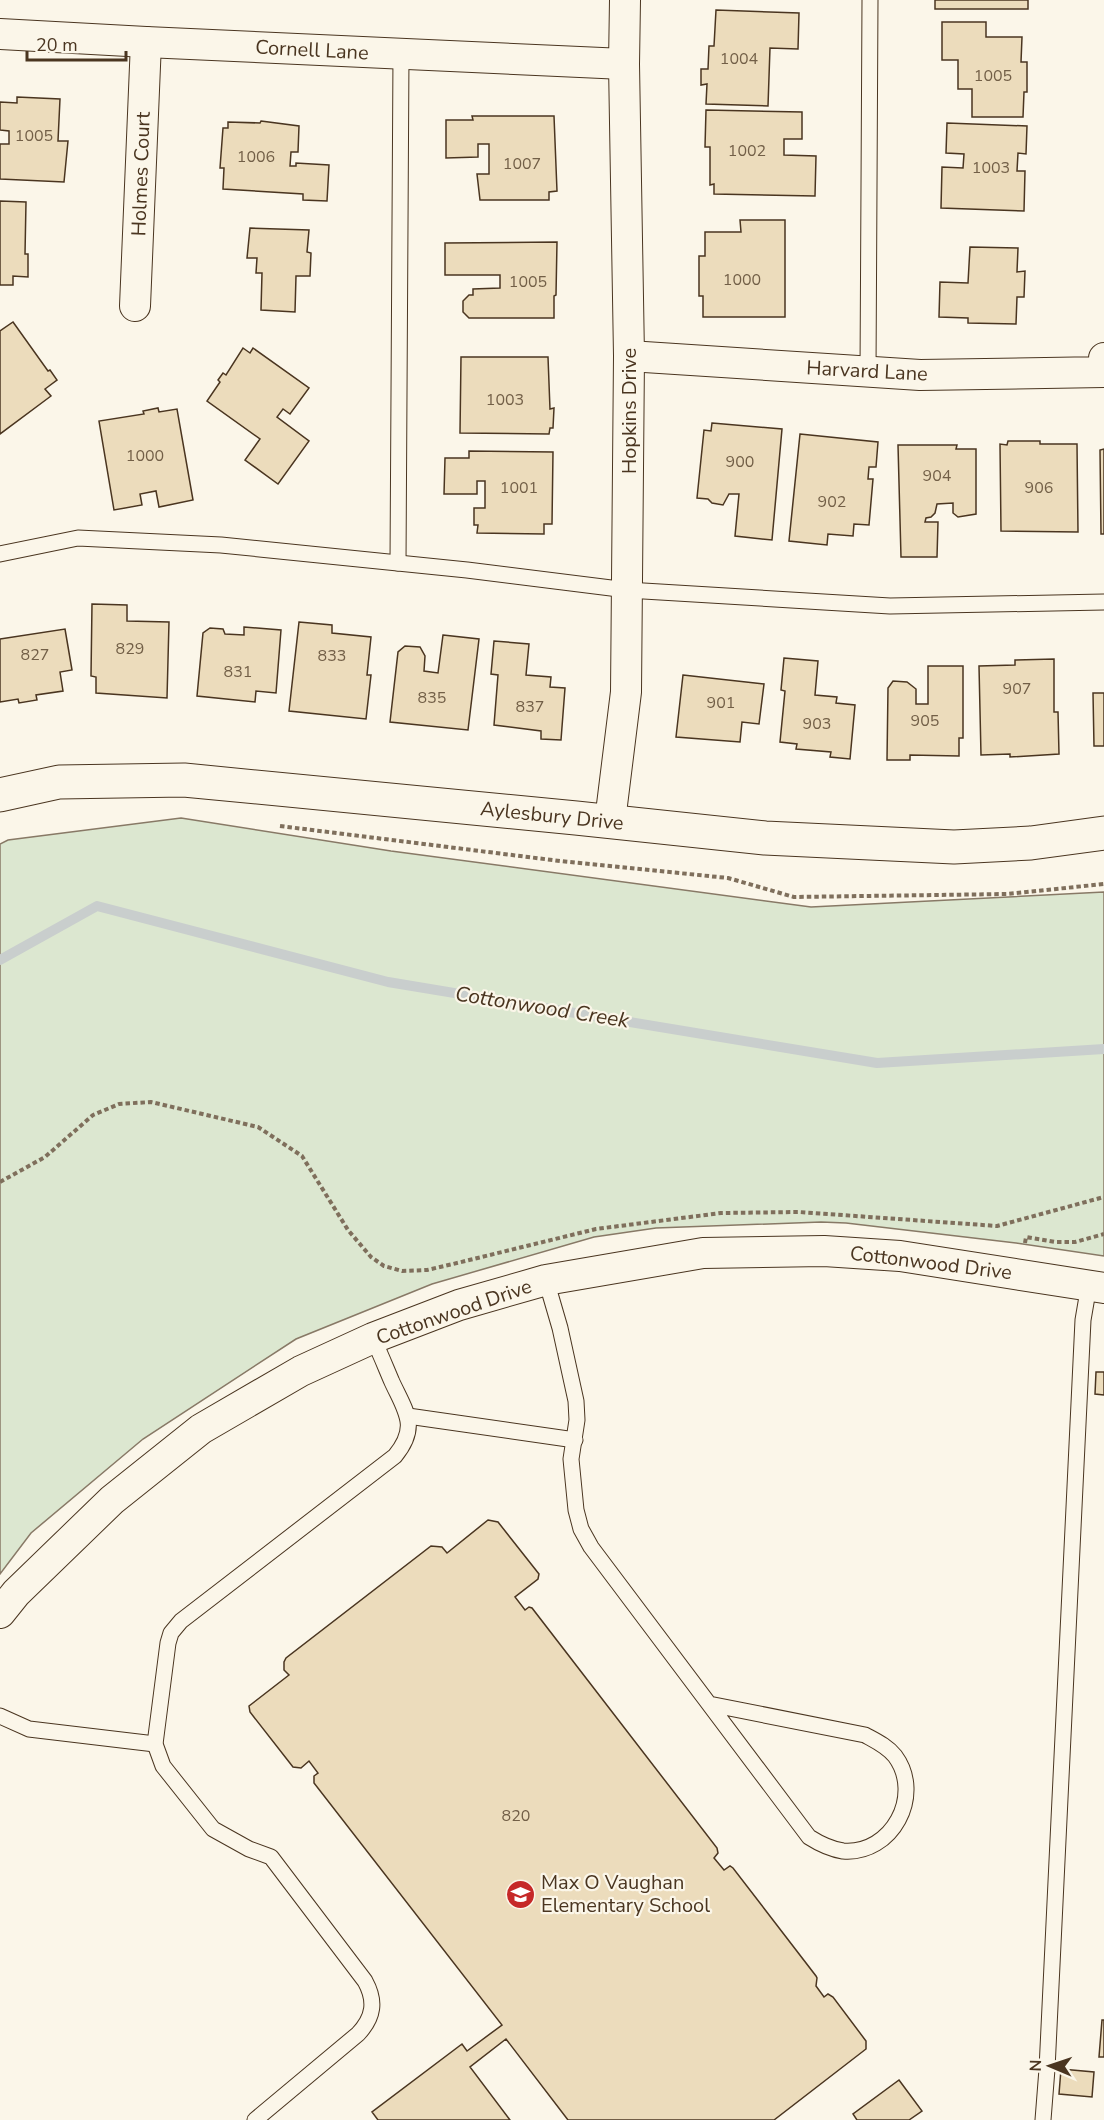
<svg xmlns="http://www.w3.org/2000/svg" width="1104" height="2120" viewBox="0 0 1104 2120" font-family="'Nunito Sans',sans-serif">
<rect width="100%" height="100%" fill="#fbf6e9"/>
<polygon fill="#dce7d0" stroke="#887966" stroke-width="1.5" points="181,818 391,851 811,907 1104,892 1104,1256 1016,1243 846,1223 821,1222 656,1228 594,1237 432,1284 296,1339 143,1439 31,1533 0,1574 0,844 8,840"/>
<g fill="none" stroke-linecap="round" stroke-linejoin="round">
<polyline stroke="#c9cecd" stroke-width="10" points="0,960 97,906 388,982 877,1063 1104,1049"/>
</g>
<g fill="#ecdcbc" stroke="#4a3520" stroke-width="1.5">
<rect x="935" y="0" width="93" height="9"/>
<polygon points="716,10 799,13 798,49 770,48 768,106 706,104 707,84 701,85 701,69 708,69 709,46 714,46"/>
<polygon points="942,22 986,22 986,37 1022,37 1021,62 1027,62 1027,92 1024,92 1023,117 972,117 972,89 958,89 958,60 942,60"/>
<polygon points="17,97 60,99 58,141 68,141 64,182 0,179 0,144 9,144 9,131 0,130 0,102 17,103"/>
<polygon points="706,110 802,112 802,139 784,139 784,155 816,156 815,196 714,194 714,184 710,185 710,147 705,147"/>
<polygon points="472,116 554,116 557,191 549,192 549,200 480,200 477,174 489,174 489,144 478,144 478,157 446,158 446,120 473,120"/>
<polygon points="261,121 299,126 298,152 291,152 290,166 296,166 296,163 329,165 327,201 303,200 303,194 223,189 224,168 220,168 223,128 228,128 228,122 260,123"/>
<polygon points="947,123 1027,126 1026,154 1018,153 1017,171 1025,171 1024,211 941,208 942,167 963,168 964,154 946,153"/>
<polygon points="0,201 26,202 25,254 28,254 28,277 13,276 13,285 0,285"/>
<polygon points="740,220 785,220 785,317 703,317 703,296 699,296 699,256 705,256 705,232 741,232"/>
<polygon points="250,228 309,230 307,252 311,253 310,276 296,276 295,312 261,310 262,273 256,273 257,258 247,258"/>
<polygon points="557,242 556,295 554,296 554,318 469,318 463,312 463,301 469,295 473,295 473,289 500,288 500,275 445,275 445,243"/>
<polygon points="970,247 1018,248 1017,272 1025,271 1024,297 1017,297 1016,324 968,323 968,318 939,317 940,282 968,283"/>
<polygon points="13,322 48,371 50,370 57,380 45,389 51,396 0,434 0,331"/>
<polygon points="243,348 250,353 253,348 309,388 290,414 283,409 277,417 309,441 278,484 245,460 260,439 207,401 220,382 218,380 223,373 226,375"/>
<polygon points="461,357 548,357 550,409 554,408 553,428 550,428 549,434 460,433"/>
<polygon points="158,408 159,412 177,409 193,500 159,507 156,491 140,494 142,505 114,510 99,421 144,414 143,411"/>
<polygon points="712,423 782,429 772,540 735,536 739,494 729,494 723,505 712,503 708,499 697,498 704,430 711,431"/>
<polygon points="800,434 878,442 876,467 869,467 868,479 873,479 869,525 854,524 853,536 828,534 827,545 789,541"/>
<polygon points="1008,441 1040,441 1040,444 1077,444 1078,532 1001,531 1000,444 1007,445"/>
<polygon points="898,445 957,445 956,449 976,449 976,514 958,517 953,513 953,503 937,504 935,513 931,517 926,518 925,522 938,522 937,557 901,557"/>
<polygon points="1104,449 1104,534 1101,534 1100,450"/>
<polygon points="469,451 553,452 552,524 544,524 544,534 477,533 478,525 474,525 474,508 485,508 485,481 477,481 477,494 444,494 445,458 469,458"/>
<polygon points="92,604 127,605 127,621 169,622 167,698 96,693 96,677 91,676"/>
<polygon points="299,622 332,625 332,633 371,637 367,675 371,675 366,719 289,711"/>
<polygon points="244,627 281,630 276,693 256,691 255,702 197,696 203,633 210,628 223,629 225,634 244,635"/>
<polygon points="65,629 72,670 60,672 63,691 36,695 37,700 19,703 18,699 0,702 0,639"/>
<polygon points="443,635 479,639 468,730 390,722 398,652 405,646 420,647 425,656 424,671 438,673"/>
<polygon points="494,641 529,644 526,675 551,677 550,687 565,688 561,740 541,739 541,731 494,725 498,675 491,674"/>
<polygon points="784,658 818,661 815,695 837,697 836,703 855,705 850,759 830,757 831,752 796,749 797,744 780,742 785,691 781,690"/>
<polygon points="1054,659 1054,712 1058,712 1059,754 1010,757 1010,754 981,755 979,666 1015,665 1015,660"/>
<polygon points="928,666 963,666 963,738 959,738 959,756 910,755 910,760 887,760 888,688 893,681 907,682 916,689 916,704 928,704"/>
<polygon points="683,675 764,684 759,724 742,722 740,742 676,737"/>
<polygon points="1093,693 1104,693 1104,746 1094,746"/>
<polygon points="1096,1372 1104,1372 1104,1395 1095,1394"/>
<polygon points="488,1520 498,1522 539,1574 538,1579 515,1597 525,1610 529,1607 532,1608 717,1848 718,1853 714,1858 724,1870 730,1866 733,1868 816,1976 817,1978 816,1986 824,1997 828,1994 833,1997 866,2041 866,2049 774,2120 568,2120 506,2039 470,2067 510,2120 378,2120 372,2112 462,2044 467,2051 502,2025 314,1783 314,1776 318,1773 309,1761 301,1768 293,1767 250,1712 249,1706 289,1675 284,1670 284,1662 286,1658 431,1546 442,1547 447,1553"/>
<polygon points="1102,2020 1104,2020 1104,2057 1099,2057"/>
<polygon points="1061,2069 1094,2072 1092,2097 1059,2094"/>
<polygon points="899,2080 922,2111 909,2120 857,2120 853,2114"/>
</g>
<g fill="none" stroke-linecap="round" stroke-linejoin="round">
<defs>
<g id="service">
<polyline points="868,372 870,0"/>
<polyline points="0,554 78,538 221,545 467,570 627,590 890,606 1104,602"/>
<polyline points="398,563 401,54"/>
<path d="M546,1280L560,1328L576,1401L577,1420L571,1459L576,1510L581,1529L591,1547L809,1837C820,1844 830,1849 843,1851C892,1855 924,1795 895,1756C887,1746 876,1741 865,1735L709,1704"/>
<polyline points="408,1416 575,1440"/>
<polyline points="0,1716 29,1729 155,1744"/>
<path d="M255,2120L358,2034C374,2017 376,2001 365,1981L271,1857L249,1849L213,1829L163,1766L155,1744L168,1643L171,1633L181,1621L395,1456C419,1427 406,1412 392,1382C386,1368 380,1353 373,1338"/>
<polyline points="1043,2120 1047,2069 1083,1320 1089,1285"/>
</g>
<g id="minor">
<polyline points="0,34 146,42 624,64"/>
<polyline points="135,306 146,42"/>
<polyline points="629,356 920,375 1104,372 1104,358"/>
<polyline points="610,821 626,692 629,356 624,64 625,0"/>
<polyline points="0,1613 16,1593 112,1500 201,1429 301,1371 373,1338 459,1305 546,1280 703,1253 824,1251 900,1256 1104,1288"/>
</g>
<polyline id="tertiary" points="0,795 59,782 184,780 576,818 765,838 954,847 1031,843 1104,833"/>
</defs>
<use href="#service" stroke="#4a3520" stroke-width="17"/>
<use href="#minor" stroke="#4a3520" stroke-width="32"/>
<use href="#tertiary" stroke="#4a3520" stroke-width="35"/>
<g stroke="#7f6f5c" stroke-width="4" stroke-dasharray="4.5 3" stroke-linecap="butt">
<polyline points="280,826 560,861 728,878 794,897 1007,894 1104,884"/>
<polyline points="0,1182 45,1157 93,1115 119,1104 151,1102 258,1127 302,1156 348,1230 371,1257 384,1266 402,1271 427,1270 453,1264 596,1229 721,1213 799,1212 997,1226 1104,1197"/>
<polyline points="1025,1243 1026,1237 1055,1242 1075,1242 1104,1234"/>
</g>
<use href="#service" stroke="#fbf6e9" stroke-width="15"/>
<use href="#minor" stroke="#fbf6e9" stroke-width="30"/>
<use href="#tertiary" stroke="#fbf6e9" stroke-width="33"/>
</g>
<defs>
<symbol id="school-disc" viewBox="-11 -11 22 22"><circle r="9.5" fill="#c62828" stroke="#fbf6e9"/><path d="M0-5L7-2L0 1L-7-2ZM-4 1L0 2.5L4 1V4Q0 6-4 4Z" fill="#fff"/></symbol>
</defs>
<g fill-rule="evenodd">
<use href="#school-disc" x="504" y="1878" width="33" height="33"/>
</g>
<g text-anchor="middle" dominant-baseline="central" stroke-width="4.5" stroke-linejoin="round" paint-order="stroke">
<g font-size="16" fill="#725f47">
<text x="739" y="59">1004</text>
<text x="993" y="76">1005</text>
<text x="34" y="136">1005</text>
<text x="747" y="151">1002</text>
<text x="256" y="157">1006</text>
<text x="522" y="164">1007</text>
<text x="991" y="168">1003</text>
<text x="742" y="280">1000</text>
<text x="528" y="282">1005</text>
<text x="505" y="400">1003</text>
<text x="145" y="456">1000</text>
<text x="740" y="462">900</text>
<text x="937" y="476">904</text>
<text x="519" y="488">1001</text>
<text x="1039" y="488">906</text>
<text x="832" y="502">902</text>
<text x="130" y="649">829</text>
<text x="35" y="655">827</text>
<text x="332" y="656">833</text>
<text x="238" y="672">831</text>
<text x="1017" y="689">907</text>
<text x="432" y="698">835</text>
<text x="721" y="703">901</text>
<text x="530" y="707">837</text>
<text x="925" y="721">905</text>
<text x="817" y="724">903</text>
<text x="516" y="1816">820</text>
</g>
<g font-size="20" fill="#4a3520" stroke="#fbf6e9">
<text transform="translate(312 50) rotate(3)">Cornell Lane</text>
<text transform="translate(141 174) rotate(-88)">Holmes Court</text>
<text transform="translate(867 371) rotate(3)">Harvard Lane</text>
<text transform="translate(629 411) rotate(-90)">Hopkins Drive</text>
<text transform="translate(552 816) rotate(6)">Aylesbury Drive</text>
<text transform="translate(931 1263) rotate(7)">Cottonwood Drive</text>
<text transform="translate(454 1312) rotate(-19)">Cottonwood Drive</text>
</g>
<g font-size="20" fill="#4a3520" stroke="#fbf6e9" text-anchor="start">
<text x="541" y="1882">Max O Vaughan<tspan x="541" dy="23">Elementary School</tspan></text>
</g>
<g font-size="21" font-style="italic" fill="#4a3520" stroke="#fbf6e9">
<text transform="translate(542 1007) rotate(9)">Cottonwood Creek</text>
</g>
</g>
<g transform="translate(1050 2066) rotate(272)" stroke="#fbf6e9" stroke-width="4.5" paint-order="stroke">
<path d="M0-4.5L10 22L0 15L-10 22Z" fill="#4a3520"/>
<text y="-9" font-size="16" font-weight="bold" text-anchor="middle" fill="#4a3520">N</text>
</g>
<path d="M27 51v9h99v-9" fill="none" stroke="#4a3520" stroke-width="3"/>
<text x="36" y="51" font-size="18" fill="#4a3520" stroke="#fbf6e9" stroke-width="4.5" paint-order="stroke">20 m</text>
</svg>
